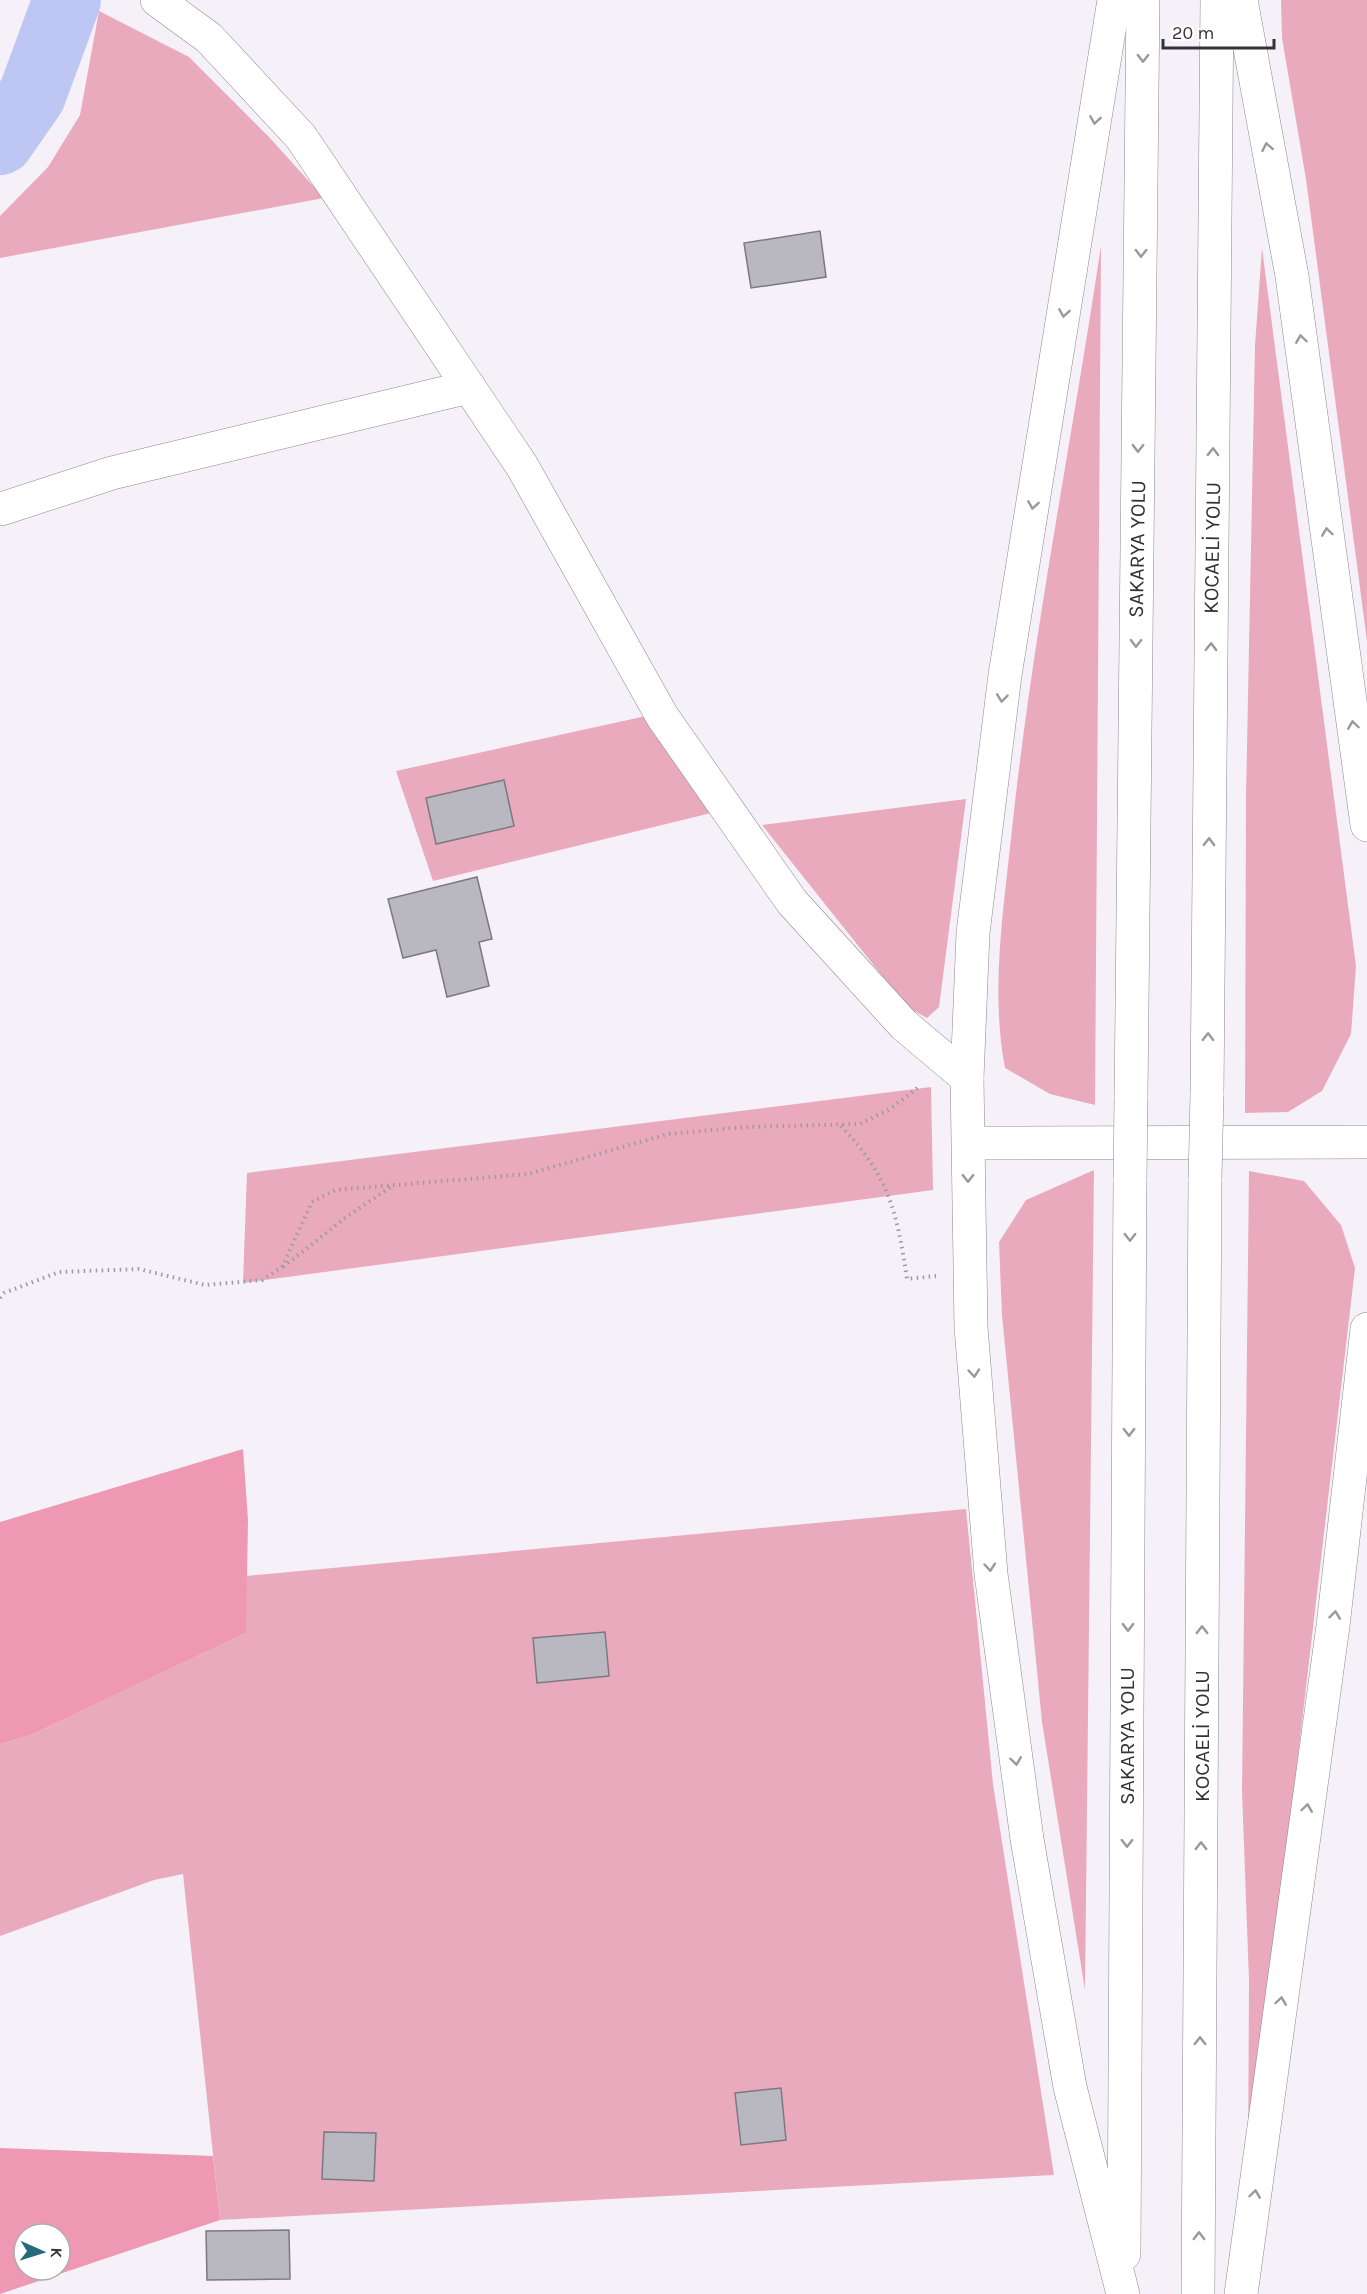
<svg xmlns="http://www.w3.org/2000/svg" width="1367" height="2294" viewBox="0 0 1367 2294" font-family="Karla,sans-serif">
<rect width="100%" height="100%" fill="#f6f0f8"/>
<g fill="#eaaabd">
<polygon points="1281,0 1367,0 1367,641 1306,179 1282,38"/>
<polygon points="99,11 189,57 269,137 324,198 0,258 0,216 48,167 80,115"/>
<path d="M1101,246L1095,1105L1050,1094L1005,1068C990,990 1004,907 1012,829C1033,633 1072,440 1101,246Z"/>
<polygon points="1262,248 1356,966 1351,1034 1322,1091 1288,1112 1245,1113 1246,797 1255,346"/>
<polygon points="646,716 711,813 433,881 396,771"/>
<polygon points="966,799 939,1007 927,1018 907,1007 762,825"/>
<polygon points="931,1087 933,1190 243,1283 247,1173"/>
<polygon points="1094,1170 1085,1990 1042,1722 1002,1315 999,1242 1026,1200"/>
<polygon points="1249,1171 1304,1181 1341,1225 1355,1268 1248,2184 1249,1980 1242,1791"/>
<polygon points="966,1509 993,1784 1054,2175 220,2220 183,1874 154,1880 0,1936 0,1744 31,1735 246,1633 246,1576"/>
</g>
<g fill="#ef98b4" fill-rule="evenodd">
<polygon points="243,1449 248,1520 246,1633 31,1735 0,1744 0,1522"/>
<path d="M0,2148L213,2156L220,2220L0,2294ZM24,2234H60V2270H24Z"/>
</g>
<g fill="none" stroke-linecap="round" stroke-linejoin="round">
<polyline stroke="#bec6f4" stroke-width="68" points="0,141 32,95 67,0"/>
</g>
<g fill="#b9b7c0" stroke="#7c7982" stroke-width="1.5">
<polygon points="820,231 826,277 751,288 744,243"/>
<polygon points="504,780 514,826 436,844 426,798"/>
<polygon points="477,877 492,939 479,942 489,986 447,997 436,950 403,958 388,899"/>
<polygon points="605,1632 609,1676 537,1683 533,1638"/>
<polygon points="781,2088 786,2140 741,2145 735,2093"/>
<polygon points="324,2132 376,2133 374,2181 322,2179"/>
<polygon points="289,2230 290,2279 207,2280 206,2231"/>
</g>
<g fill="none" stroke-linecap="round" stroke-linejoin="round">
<defs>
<g id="minor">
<polyline points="157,0 209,38 301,137 522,466 662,716 792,902 904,1025 967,1078"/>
<polyline points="1,509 112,473 469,387"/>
</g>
<g id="highway">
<polyline points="1114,0 1005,675 973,933 967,1078 971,1327 991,1574 1027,1839 1070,2087 1123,2294"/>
<polyline points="1241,0 1292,276 1367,825"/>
<polyline points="1207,1095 1217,0"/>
<polyline points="1131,1098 1143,0"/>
<polyline points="969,1143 1367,1142"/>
<polyline points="1124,2254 1130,1179"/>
<polyline points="1198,2294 1205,1178"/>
<polyline points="1241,2294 1333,1626 1367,1329"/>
</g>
</defs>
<use href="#minor" stroke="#8c878e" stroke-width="34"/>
<use href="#highway" stroke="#8c878e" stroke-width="34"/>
<g stroke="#9f9aa0" stroke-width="4" stroke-dasharray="1.5 4.5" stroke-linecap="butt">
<path d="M841,1126C889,1176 897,1212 907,1279L936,1276"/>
<polyline points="283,1267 345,1218 392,1186"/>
<polyline points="0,1298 4,1293 59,1272 139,1269 205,1285 262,1280 282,1267 312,1202 335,1190 528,1174 668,1134 745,1127 860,1124 890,1109 920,1086"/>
</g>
<use href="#minor" stroke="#fff" stroke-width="33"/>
<use href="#highway" stroke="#fff" stroke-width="33"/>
<defs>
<g id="highway-bridge">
<polyline points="1205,1178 1207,1095"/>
<polyline points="1130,1179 1131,1098"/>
</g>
</defs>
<use href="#highway-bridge" stroke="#8c878e" stroke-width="34" stroke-linecap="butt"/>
<use href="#highway-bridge" stroke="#fff" stroke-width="33"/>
</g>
<defs><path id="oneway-chevron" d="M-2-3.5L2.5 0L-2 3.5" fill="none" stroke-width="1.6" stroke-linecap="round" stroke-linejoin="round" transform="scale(1.5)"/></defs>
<g stroke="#9a989a">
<use href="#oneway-chevron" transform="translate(1143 58) rotate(91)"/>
<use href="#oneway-chevron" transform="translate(1095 120) rotate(99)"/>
<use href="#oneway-chevron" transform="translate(1267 147) rotate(-101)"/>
<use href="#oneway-chevron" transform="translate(1141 253) rotate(91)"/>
<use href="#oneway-chevron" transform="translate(1064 313) rotate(99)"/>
<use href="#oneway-chevron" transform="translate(1301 339) rotate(-98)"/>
<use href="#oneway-chevron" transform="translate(1138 448) rotate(91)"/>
<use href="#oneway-chevron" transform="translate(1213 452) rotate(-89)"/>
<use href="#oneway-chevron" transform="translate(1033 505) rotate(99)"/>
<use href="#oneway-chevron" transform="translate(1327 532) rotate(-98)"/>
<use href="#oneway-chevron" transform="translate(1136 643) rotate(91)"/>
<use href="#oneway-chevron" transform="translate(1211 647) rotate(-89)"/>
<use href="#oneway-chevron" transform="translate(1002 698) rotate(97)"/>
<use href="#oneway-chevron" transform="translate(1353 725) rotate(-98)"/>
<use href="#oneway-chevron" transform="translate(1209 842) rotate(-89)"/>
<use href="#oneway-chevron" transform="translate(1208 1037) rotate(-89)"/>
<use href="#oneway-chevron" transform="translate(968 1178) rotate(90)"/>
<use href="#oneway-chevron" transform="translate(1130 1237) rotate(90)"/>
<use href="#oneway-chevron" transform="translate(974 1373) rotate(85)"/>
<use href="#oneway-chevron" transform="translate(1129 1432) rotate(90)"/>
<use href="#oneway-chevron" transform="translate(990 1567) rotate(85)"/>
<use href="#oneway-chevron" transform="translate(1335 1615) rotate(-83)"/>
<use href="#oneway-chevron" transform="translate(1128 1627) rotate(90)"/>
<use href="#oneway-chevron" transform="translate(1202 1630) rotate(-90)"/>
<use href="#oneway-chevron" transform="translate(1016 1761) rotate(82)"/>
<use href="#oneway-chevron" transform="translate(1307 1808) rotate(-82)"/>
<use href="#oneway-chevron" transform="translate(1127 1843) rotate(90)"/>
<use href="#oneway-chevron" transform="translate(1201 1846) rotate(-90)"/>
<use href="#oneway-chevron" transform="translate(1281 2001) rotate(-82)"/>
<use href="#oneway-chevron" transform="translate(1200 2041) rotate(-90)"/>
<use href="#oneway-chevron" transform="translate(1255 2194) rotate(-82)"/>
<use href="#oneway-chevron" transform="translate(1199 2236) rotate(-90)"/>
</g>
<g text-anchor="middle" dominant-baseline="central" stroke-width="4.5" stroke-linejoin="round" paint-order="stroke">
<g font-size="21" fill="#353236" stroke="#fff">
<text transform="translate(1212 548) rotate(-89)">KOCAELİ YOLU</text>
<text transform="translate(1137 549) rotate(-89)">SAKARYA YOLU</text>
<text transform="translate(1127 1736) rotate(-90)">SAKARYA YOLU</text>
<text transform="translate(1202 1736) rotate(-90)">KOCAELİ YOLU</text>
</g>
</g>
<g transform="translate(42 2252) rotate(93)"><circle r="28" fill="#ffffff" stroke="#aeadaf" stroke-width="1.5"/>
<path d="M0-4.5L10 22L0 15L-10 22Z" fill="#266b7b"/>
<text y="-9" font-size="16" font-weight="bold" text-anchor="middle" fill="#353236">K</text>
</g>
<path d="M1163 39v9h111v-9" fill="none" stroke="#353236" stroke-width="3"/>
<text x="1172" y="39" font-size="18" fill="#353236" stroke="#ffffff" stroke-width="4.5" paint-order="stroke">20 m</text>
</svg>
